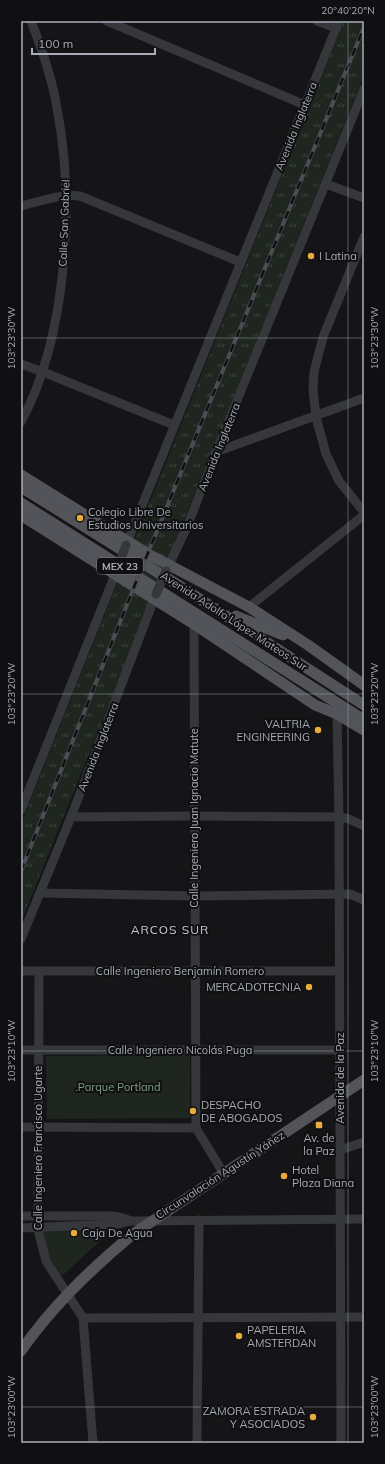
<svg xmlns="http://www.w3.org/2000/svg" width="385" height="1464" viewBox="0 0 385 1464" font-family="Mulish,sans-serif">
<defs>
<pattern id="grass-tufts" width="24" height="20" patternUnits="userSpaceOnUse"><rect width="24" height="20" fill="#1f2620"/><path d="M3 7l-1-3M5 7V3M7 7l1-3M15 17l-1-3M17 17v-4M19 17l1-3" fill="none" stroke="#3d433e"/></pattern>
</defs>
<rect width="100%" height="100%" fill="#151517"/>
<polygon fill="url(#grass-tufts)" points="344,21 364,21 364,75 21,922 21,824 137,534"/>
<g fill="#1f2620">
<polygon points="190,1055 190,1118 47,1119 46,1056"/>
<path d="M115,1227L62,1276C51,1263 44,1246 39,1229Z"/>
</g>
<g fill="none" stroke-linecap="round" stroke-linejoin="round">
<g stroke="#36373b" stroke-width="9">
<polyline points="107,21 305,105"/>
<polyline points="317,21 336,28"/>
<polyline points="326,184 364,198"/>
<path d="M21,206C38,202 63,193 80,196L240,262"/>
<polyline points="364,237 323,337 314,372 313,390 316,417 326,454 339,481 364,512"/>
<polyline points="21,364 43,372 174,425"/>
<path d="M21,422C67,337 75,202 57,108C52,78 42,49 31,21"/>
<polyline points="216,452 364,398"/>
<polyline points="126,545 339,21"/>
<polyline points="166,571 187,527 216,452 364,89"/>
<polyline points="249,607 364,515"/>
<polyline points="194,624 196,1128 224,1174"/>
<polyline points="337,714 339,817 341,1443"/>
<polyline points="21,810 117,570"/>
<polyline points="71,817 194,816 339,817 349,819 364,826"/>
<polyline points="40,893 194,896 350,894 364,900"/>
<polyline points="21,939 71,817 156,594"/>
<polyline points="21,971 339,971"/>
<polyline points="39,971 38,1230 46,1261 83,1318 93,1443"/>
<polyline points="21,1050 340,1050"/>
<polyline points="21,1127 196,1128"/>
<polyline points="340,1150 364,1142"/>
<polyline points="21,1216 115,1216 123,1218 131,1221"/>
<polyline points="21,1228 119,1224 131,1221 364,1219"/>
<polyline points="83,1318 364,1317"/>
<polyline points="197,1443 199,1220"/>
</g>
<g stroke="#52545a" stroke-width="11">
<polyline points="21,475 148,554 249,607 308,645 364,685"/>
<polyline points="21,487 178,585 364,705"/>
<polyline points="21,503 364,720"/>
<polyline points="21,515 194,624 315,705 337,714 364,730"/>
<polyline points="236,616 283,635"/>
<path d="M21,1351C52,1306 91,1269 133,1234L364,1080"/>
</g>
<defs>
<polyline id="rail" points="21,871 136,582 364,27"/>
</defs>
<use href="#rail" stroke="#4b4d52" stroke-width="4"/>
<use href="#rail" stroke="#101012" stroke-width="2.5" stroke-dasharray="8" stroke-linecap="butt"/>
<g stroke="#36373b" stroke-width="9">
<polyline points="117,570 126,545"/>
<polyline points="156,594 166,571"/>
</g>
</g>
<path fill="none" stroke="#a7acb6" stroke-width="1" stroke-opacity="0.45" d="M348,21V1443M21,338H364M21,694H364M21,1051H364M21,1407H364"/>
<g fill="#e8ac3c" stroke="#101012" stroke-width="1.5">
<circle cx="311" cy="256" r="4"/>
<circle cx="80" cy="518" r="4"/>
<circle cx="318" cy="730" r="4"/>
<circle cx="309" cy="987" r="4"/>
<circle cx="193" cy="1111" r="4"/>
<rect x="315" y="1121" width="8" height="8" rx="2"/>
<circle cx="284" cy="1176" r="4"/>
<circle cx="74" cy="1233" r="4"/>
<circle cx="239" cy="1336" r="4"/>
<circle cx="313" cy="1417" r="4"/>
</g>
<g text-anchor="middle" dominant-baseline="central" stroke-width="4" stroke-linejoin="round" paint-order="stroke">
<rect fill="#101012" stroke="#7a7d85" stroke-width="1" x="97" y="558" width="46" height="16" rx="3"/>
<g font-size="10" font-weight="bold" fill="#a7acb6">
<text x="120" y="566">MEX 23</text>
</g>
<g font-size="11" fill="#a7acb6" stroke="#101012">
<text transform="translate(296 126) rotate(-68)">Avenida Inglaterra</text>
<text transform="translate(64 223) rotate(-88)">Calle San Gabriel</text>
<text transform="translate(219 447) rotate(-68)">Avenida Inglaterra</text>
<text transform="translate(234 621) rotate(33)">Avenida Adolfo López Mateos Sur</text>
<text transform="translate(98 747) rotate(-69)">Avenida Inglaterra</text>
<text transform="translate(194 818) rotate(-90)">Calle Ingeniero Juan Ignacio Matute</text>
<text x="180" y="971">Calle Ingeniero Benjamín Romero</text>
<text x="180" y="1050">Calle Ingeniero Nicolás Puga</text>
<text transform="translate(340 1078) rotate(-90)">Avenida de la Paz</text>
<text transform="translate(38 1148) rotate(-90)">Calle Ingeniero Francisco Ugarte</text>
<text transform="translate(220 1175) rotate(-33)">Circunvalación Agustín Yáñez</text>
</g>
<g font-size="11" fill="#a7acb6" stroke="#101012" text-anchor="start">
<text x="319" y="256">I Latina</text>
<text x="88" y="512">Colegio Libre De<tspan x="88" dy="13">Estudios Universitarios</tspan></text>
<text x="310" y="724" text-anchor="end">VALTRIA<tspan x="310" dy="13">ENGINEERING</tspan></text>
<text x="301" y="987" text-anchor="end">MERCADOTECNIA</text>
<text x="201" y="1105">DESPACHO<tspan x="201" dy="13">DE ABOGADOS</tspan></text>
<text x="319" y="1138" text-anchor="middle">Av. de<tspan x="319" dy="13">la Paz</tspan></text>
<text x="292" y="1170">Hotel<tspan x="292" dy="13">Plaza Diana</tspan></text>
<text x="82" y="1233">Caja De Agua</text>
<text x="247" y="1330">PAPELERIA<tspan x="247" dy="13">AMSTERDAN</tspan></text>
<text x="305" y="1411" text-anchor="end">ZAMORA ESTRADA<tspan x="305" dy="13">Y ASOCIADOS</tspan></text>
</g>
<g font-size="11" fill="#7fa081" stroke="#101012">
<text x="118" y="1087">.Parque Portland</text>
</g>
<g font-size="12" letter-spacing="1" fill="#c8cbd2" stroke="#101012">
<text x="170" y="929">ARCOS SUR</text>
</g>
</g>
<rect width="385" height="1464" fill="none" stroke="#101012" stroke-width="44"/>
<path d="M32 48v6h123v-6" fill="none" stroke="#a7acb6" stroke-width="2"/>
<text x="38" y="48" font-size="12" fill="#a7acb6" stroke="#101012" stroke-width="3" paint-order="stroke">100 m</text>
<rect x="22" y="22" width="341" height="1420" fill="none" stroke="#a7acb6" stroke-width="1.5"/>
<g font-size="10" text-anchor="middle" fill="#a7acb6">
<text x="348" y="14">20°40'20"N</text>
<text transform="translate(11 338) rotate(-90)" y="4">103°23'30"W</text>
<text transform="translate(374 338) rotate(-90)" y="4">103°23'30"W</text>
<text transform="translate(374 694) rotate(-90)" y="4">103°23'20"W</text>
<text transform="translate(11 694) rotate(-90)" y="4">103°23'20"W</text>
<text transform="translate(11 1051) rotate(-90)" y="4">103°23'10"W</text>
<text transform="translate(374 1051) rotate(-90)" y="4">103°23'10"W</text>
<text transform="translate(11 1407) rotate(-90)" y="4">103°23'00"W</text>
<text transform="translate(374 1407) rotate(-90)" y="4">103°23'00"W</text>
</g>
</svg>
